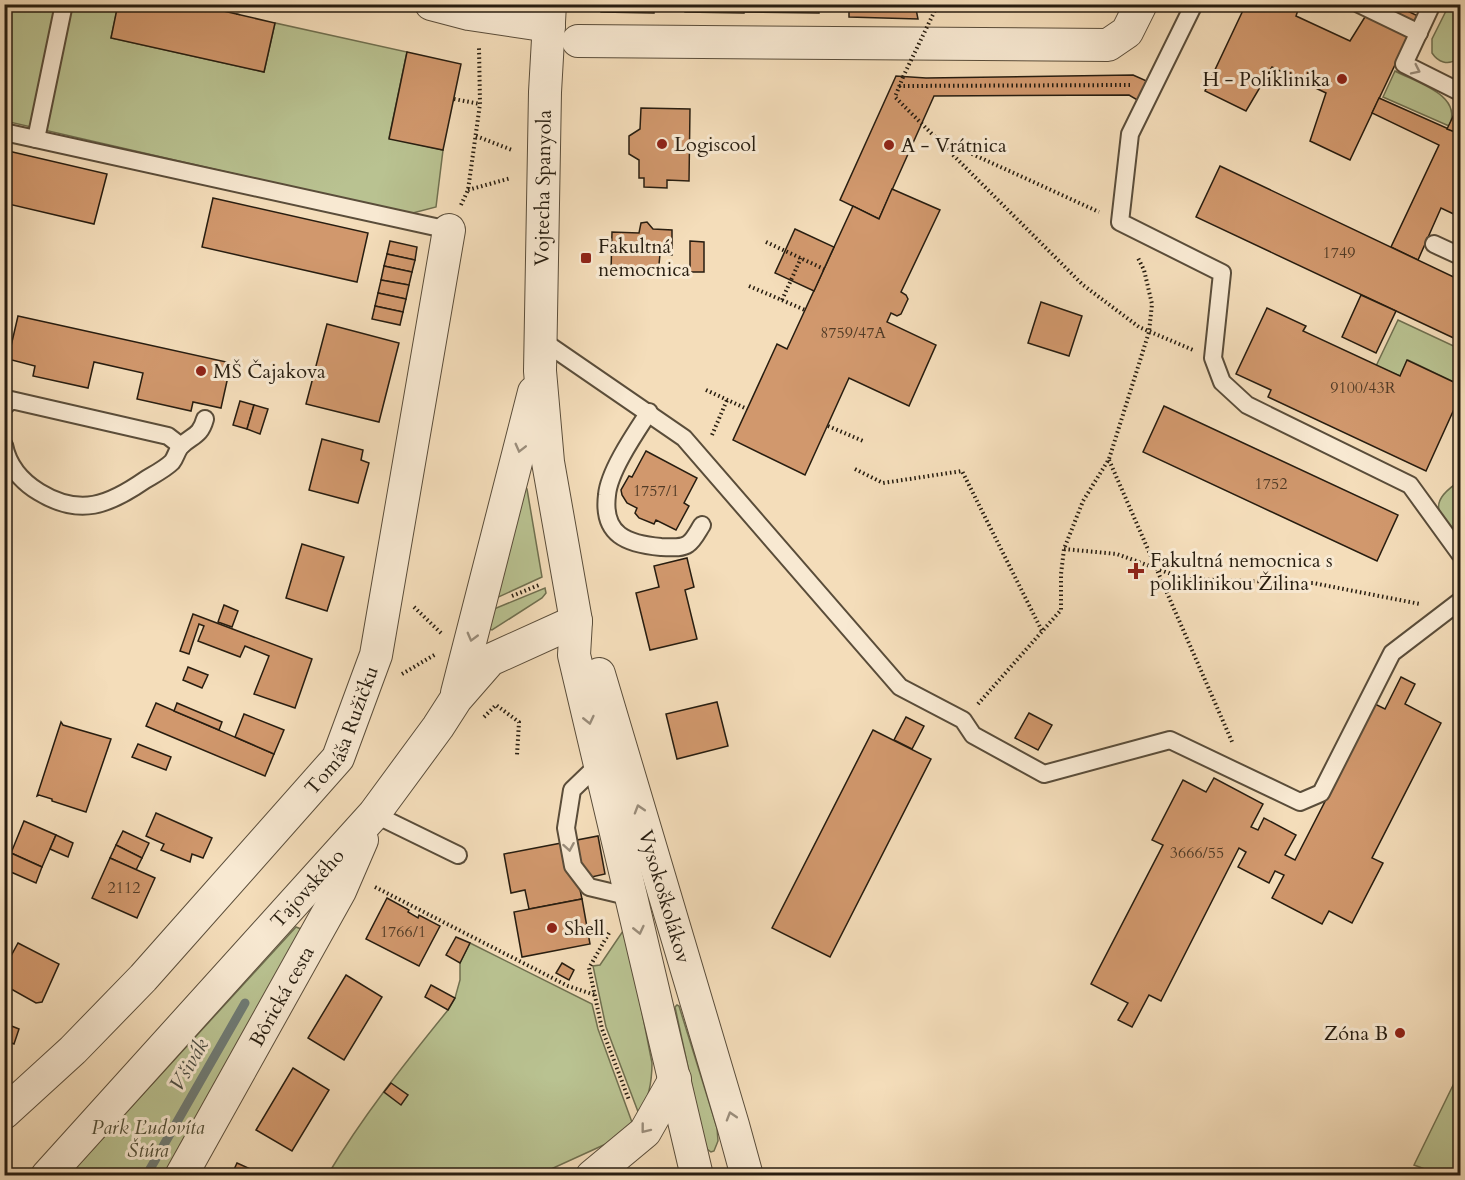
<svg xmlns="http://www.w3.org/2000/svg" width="1465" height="1180" viewBox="0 0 1465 1180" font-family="Cardo,serif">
<rect width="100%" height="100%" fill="#f4ddba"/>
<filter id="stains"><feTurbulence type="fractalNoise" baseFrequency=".00333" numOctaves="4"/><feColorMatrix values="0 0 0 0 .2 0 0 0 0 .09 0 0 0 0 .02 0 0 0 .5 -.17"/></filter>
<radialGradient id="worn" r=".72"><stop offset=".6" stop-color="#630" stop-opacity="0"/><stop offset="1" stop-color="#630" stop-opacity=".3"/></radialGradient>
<g fill="#b9c291" stroke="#707050" stroke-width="1.5">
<polygon points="7,5 118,5 111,38 264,72 275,23 407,52 389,138 443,150 436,207 409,214 5,121 4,13"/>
<path d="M1449,5H1460V51L1457,59C1448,66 1438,62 1432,53V39Z"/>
<path d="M1395,71C1415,82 1464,95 1449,126L1383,97Z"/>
<polygon points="1398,320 1460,349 1460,385 1408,360 1400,376 1376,366"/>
<path d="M1460,481V542C1440,515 1424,504 1460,481Z"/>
<polygon points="523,483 527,489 542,577 492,600"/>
<polygon points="545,588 546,593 542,598 492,630 486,628 489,611"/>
<polygon points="296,927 301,929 166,1175 68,1176"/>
<path d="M623,931L627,936L652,1063C652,1084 648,1098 640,1117L606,1027L593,966L600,965Z"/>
<path d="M470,943L592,1004L598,1029L633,1125L619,1138L538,1175L327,1176C362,1117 405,1063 448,1010L455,998L460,980V963Z"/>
<polygon points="677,1005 679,1006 717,1128 718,1141 714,1151 711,1152 707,1149 702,1132 675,1007"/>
<polygon points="1460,1071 1460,1175 1441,1175 1414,1165"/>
</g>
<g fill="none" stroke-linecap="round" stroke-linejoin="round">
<polyline stroke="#6f7b75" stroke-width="9" points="146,1176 245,1003"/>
</g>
<g fill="#d1986d" stroke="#271d10" stroke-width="1.5">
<polygon points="118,4 193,4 275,23 264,72 111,38"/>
<polygon points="593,4 654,4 654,13 601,12"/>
<polygon points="685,4 744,4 744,13 685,12"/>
<polygon points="744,4 819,4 819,13 744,12"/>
<polygon points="849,4 915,4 918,19 849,17"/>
<polygon points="1246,4 1300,4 1296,16 1350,41 1373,4 1393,4 1418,16 1350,160 1310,141 1326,93 1272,67 1246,111 1205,91"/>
<polygon points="407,52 461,64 443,150 389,139"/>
<polygon points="1133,75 1149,82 1139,101 1129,95 934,96 879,219 840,200 896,76 926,78"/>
<polygon points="1379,98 1460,134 1460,217 1441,208 1418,260 1391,247 1439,145 1372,113"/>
<polygon points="1460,102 1460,134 1447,129"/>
<polygon points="641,108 690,109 689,181 667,180 667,188 644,187 644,178 639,178 639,160 629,154 629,136 640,129"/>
<polygon points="4,150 107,174 94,224 4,203"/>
<polygon points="1220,166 1460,280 1460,341 1196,217"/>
<polygon points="892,189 940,210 901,292 906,295 908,299 901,314 897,316 891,313 887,322 936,345 909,406 849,378 805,475 733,440 777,344 787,349 853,206 879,219"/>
<polygon points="213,198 368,233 357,282 202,247"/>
<polygon points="647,222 653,229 672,230 672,255 660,254 658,275 611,273 612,232 639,233 641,223"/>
<polygon points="795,229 834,247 814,291 775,273"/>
<polygon points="390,241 417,247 415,260 387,254"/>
<polygon points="690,241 704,242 704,272 690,272"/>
<polygon points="387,254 415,260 412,272 384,266"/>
<polygon points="384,266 412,272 409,285 381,280"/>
<polygon points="381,280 409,285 406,299 378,293"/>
<polygon points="378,293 406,299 403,312 375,306"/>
<polygon points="1361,295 1396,311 1376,353 1342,337"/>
<polygon points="1041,302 1082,316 1069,356 1028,343"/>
<polygon points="375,306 403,312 400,325 372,319"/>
<polygon points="1267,308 1306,326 1303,331 1400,376 1407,360 1460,385 1460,396 1426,471 1268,397 1271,390 1236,374"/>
<polygon points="18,316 231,363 221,408 193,402 191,411 137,399 143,373 94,362 88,388 33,376 35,366 8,359"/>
<polygon points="327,324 399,343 379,422 306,404"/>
<polygon points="240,401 254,405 247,429 233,425"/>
<polygon points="254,405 268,409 260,434 247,429"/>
<polygon points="1164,406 1398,515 1377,561 1143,452"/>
<polygon points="322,439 363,450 361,460 369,463 358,503 309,490"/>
<polygon points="646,451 697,478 684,503 689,506 676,530 656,520 654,524 639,518 635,513 637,508 627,503 622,495 621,490 629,476 632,477"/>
<polygon points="302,544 344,557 327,611 286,598"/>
<polygon points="687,558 694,587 685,590 697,639 650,650 636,593 659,587 654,566"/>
<polygon points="224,605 238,611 232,627 218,622"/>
<polygon points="193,614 312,659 295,708 254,694 269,656 245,646 240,657 198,641 204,626 199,624 189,654 180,651"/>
<polygon points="188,667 208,675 202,688 183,680"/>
<polygon points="1401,677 1415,684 1405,704 1441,723 1372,858 1383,863 1352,923 1329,911 1322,924 1272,898 1284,875 1275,871 1269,883 1238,867 1246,852 1239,848 1161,1001 1149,995 1132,1027 1118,1020 1128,1003 1091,984 1163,845 1152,840 1183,780 1206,792 1214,778 1263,804 1251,827 1258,830 1264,818 1296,835 1285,855 1295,860 1375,704 1385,709"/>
<polygon points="717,702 728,746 677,759 666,714"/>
<polygon points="156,703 274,754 265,776 146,726"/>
<polygon points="177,703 222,722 219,730 174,711"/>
<polygon points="1029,713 1052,725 1038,750 1015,738"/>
<polygon points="244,714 284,730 274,754 235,737"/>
<polygon points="906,717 924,726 912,749 894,740"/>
<polygon points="61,722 63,725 111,739 86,812 52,801 52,799 39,795 37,796"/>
<polygon points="873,730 931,759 830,957 772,928"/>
<polygon points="138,744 171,757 166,770 132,757"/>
<polygon points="156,813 212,838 203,858 192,854 190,862 161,850 164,844 146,836"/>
<polygon points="24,821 56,835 42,867 11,853"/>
<polygon points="123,831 149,843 142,858 116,845"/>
<polygon points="56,835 73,843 68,857 50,849"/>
<polygon points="598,836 605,874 578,880 582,899 529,909 525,890 511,893 504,854"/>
<polygon points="116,845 142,858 136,870 110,858"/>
<polygon points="11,853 42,867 36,883 4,869"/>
<polygon points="110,858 155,878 137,918 92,898"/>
<polygon points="387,898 409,910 408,912 418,918 419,915 440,926 419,966 366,939"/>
<polygon points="582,899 590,944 522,957 514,912"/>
<polygon points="456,937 470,943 460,963 446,955"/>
<polygon points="18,943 59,964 42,1002 36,1003 4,985 4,969"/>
<polygon points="562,963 574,970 569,980 556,973"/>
<polygon points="346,975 382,997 344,1060 308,1038"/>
<polygon points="431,985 455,998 448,1010 425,997"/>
<polygon points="4,1023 19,1029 14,1044 4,1040"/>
<polygon points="293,1068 329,1090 292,1151 256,1130"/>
<polygon points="391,1083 408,1095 401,1105 384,1092"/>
<polygon points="237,1163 266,1176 231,1176"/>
</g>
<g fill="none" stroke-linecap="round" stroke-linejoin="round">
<defs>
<g id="lane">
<polyline points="1194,4 1130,134 1120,222 1222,273 1213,358 1222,382 1247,405 1410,485 1460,554"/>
<polyline points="1359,4 1419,33"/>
<polyline points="1432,4 1404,64 1460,92"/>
<polyline points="4,132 449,230"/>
<polyline points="36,139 64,4"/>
<polyline points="1434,244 1460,256"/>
<polyline points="540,339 684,438 900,687 963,720 973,735 1044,774 1170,740 1300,802 1321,793 1392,653 1460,601"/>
<polyline points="4,407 11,400 168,436 181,446"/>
<path d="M649,412C636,432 609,471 607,495C602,535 627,544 661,547C669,547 681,549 688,544C694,540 698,531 702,525"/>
<path d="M4,445C8,465 21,481 39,492C80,517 109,505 145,480C153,475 165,469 172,462C176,457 177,450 181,446C192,435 200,437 205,419"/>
<polyline points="599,764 572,790 566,828 573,866 589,887 631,897"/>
<polyline points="374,814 458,855"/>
</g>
<g id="street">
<polyline points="431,4 469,14 549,26"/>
<polyline points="550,4 545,92 540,371 548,462 576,621 574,655 697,1176"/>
<polyline points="578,41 1108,45 1127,32 1141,4"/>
<path id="s1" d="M599,674L733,1125L747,1176"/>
<polyline points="457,693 534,392"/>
<path id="s2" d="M4,1113L73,1050L143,978L338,758L376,655L449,230"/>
<path id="s3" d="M47,1176L374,814L438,727L456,699L490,660L576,621"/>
<path id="s4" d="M181,1176L340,891L362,840"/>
<polyline points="592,1176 645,1132 675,1079"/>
</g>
</defs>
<use href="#lane" stroke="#5a4d3a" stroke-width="20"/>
<use href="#street" stroke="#5a4d3a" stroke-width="34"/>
<g stroke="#271d10" stroke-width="4" stroke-dasharray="1.5 3" stroke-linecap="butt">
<polyline points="238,15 240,4"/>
<polyline points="903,77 895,97 1083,285 1139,327 1193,350"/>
<polyline points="899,86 1130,85"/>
<polyline points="454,99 480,104"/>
<polyline points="1454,132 1460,119"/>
<polyline points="476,136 512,150"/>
<polyline points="935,137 1099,212"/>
<polyline points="468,190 511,178"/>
<polyline points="461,205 468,190 480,104 479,47"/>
<polyline points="766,242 824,269"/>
<polyline points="749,286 805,310"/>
<polyline points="782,300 801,258"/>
<polyline points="706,390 747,409"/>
<polyline points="828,426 863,441"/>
<polyline points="712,435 727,400"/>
<polyline points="1109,460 1233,744"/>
<polyline points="855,469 883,483 962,471 1042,631"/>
<polyline points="1064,549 1117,554 1185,579 1313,583 1420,604"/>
<polyline points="512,596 539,585"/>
<polyline points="414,607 441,633"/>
<polyline points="402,674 436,654"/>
<polyline points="978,704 1061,610 1061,574 1064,549 1083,501 1109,459 1149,332 1152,304 1144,270 1137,256"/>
<polyline points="484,717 496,705 519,722 517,755"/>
<polyline points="375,887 568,986 595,995"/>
<polyline points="609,933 589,968 602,1029 629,1100"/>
</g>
<use href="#lane" stroke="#f8e9d2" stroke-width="16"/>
<use href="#street" stroke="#f8e9d2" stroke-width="32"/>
<polyline stroke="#271d10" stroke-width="4" stroke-dasharray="1.5 3" stroke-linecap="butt" points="903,77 938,4"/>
</g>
<defs><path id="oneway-chevron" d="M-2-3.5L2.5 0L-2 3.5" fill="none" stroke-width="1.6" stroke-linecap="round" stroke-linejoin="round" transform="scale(1.5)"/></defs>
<g stroke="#9a8d7b">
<use href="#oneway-chevron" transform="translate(1416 70) rotate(26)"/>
<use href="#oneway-chevron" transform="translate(520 448) rotate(104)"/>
<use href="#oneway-chevron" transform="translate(472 637) rotate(105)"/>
<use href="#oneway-chevron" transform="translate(589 720) rotate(77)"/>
<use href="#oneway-chevron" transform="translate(639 809) rotate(-107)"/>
<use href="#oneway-chevron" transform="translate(569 847) rotate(80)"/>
<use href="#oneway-chevron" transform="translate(639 930) rotate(77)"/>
<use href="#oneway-chevron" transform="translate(731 1116) rotate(-107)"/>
<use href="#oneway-chevron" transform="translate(645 1129) rotate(128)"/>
</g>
<g fill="#8f2418" stroke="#f8e9d2" stroke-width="2">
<circle cx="1342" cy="79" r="6"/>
<circle cx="662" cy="144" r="6"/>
<circle cx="889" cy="145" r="6"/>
<rect x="580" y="252" width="12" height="12" rx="3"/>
<circle cx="201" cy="371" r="6"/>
<path d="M1133 562h6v6h6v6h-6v6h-6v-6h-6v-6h6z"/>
<circle cx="552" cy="928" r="6"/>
<circle cx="1400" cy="1033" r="6"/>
</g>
<g text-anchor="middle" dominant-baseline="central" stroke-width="6" stroke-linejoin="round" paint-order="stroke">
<g font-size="16" fill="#523c27">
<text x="1339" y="253">1749</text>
<text x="853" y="333">8759/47A</text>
<text x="1363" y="388">9100/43R</text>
<text x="1271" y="484">1752</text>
<text x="656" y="491">1757/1</text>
<text x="1197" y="853">3666/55</text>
<text x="124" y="888">2112</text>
<text x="403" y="932">1766/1</text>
</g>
<g font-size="20" fill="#271d10" stroke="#f8e9d2" text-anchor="start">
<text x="1330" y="79" text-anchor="end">H - Poliklinika</text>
<text x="674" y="144">Logiscool</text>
<text x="901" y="145">A - Vrátnica</text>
<text x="598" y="246">Fakultná<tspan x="598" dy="23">nemocnica</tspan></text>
<text x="213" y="371">MŠ Čajakova</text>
<text x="1150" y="560">Fakultná nemocnica s<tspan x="1150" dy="23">poliklinikou Žilina</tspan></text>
<text x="564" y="928">Shell</text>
<text x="1388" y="1033" text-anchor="end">Zóna B</text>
</g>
<g font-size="20" fill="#271d10" stroke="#f8e9d2">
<text transform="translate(543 188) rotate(-89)">Vojtecha Spanyola</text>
<text stroke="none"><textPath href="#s2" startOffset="514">Tomáša Ružičku</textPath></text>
<text stroke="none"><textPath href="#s3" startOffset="388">Tajovského</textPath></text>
<text stroke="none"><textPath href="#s1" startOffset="232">Vysokoškolákov</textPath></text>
<text stroke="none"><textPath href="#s4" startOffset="206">Bôrická cesta</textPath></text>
</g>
<g font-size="20" font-style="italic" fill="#534f37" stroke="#f8e9d2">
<text x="148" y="1127">Park Ľudovíta<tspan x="148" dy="23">Štúra</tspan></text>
</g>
<g font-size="21" font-style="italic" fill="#4b4c43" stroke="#f8e9d2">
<text transform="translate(189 1065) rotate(-60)">Všivák</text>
</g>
</g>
<rect width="1465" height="1180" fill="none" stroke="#f4ddba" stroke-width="24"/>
<rect x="6" y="6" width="1453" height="1168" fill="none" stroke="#271d10" stroke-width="3"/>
<rect x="12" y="12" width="1441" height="1156" fill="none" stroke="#271d10" stroke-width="1.5"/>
<rect width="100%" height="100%" filter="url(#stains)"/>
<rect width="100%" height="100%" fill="url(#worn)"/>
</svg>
